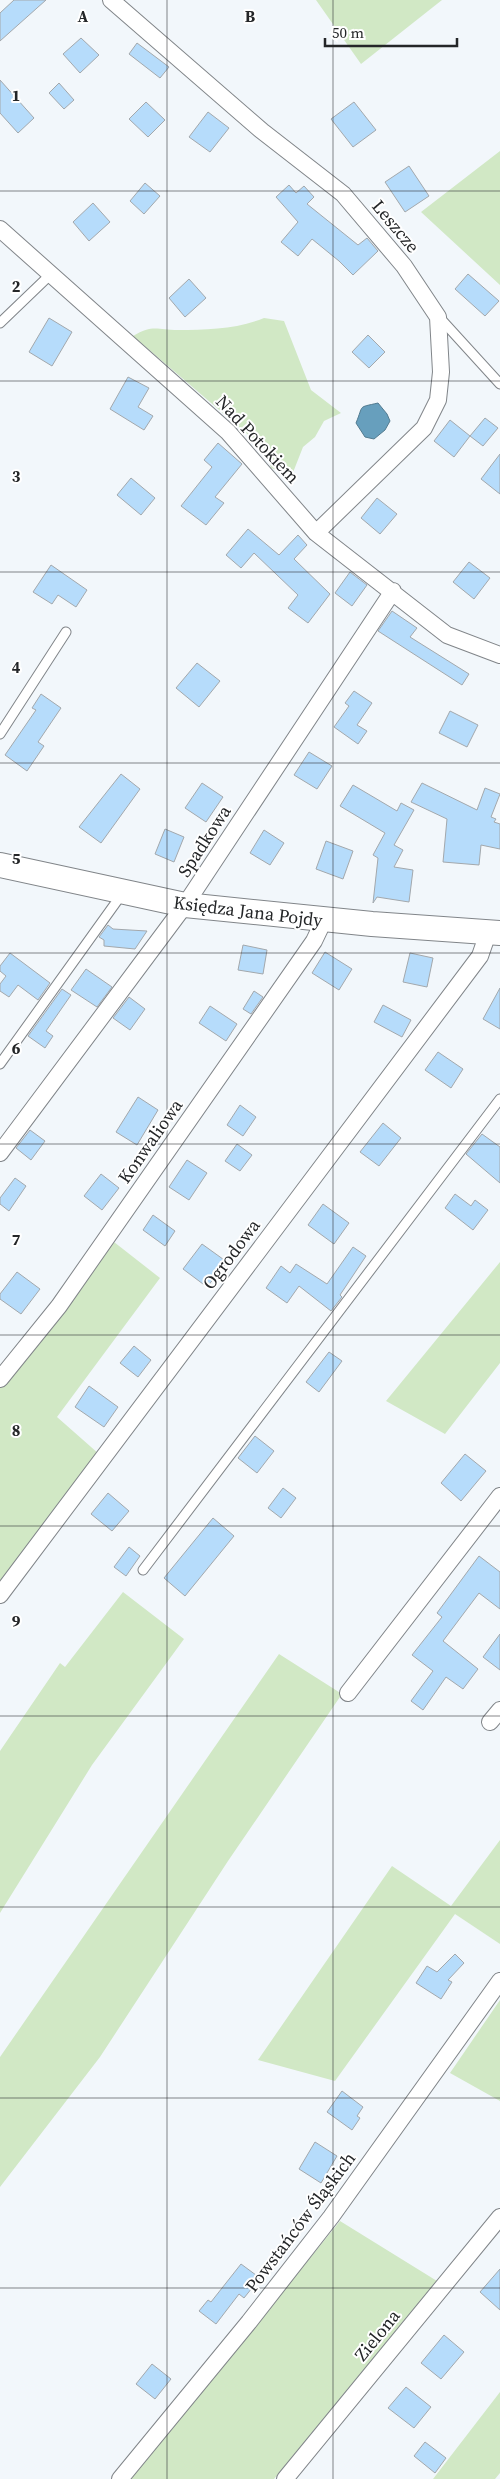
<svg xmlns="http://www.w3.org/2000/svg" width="500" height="2479" font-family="'Source Serif 4',serif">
<rect width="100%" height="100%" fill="#f2f7fb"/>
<path fill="#d1e8c5" d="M316,0H442L361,64Z
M500,151V285L421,212Z
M264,318L284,321L311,390L341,413L324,421L315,437L303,447L292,475L271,468L266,450L133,336C153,324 157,330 178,330C207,330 237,329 264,318Z
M114,1242L160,1278L57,1417L99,1454L0,1587V1387Z
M500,1262V1363L445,1434L386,1401Z
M123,1592L184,1639L92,1765L0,1913V1751L60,1663L65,1667Z
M279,1654L342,1694L228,1861L100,2057L0,2187V2057Z
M500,1840V1944L455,1914L335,2081L258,2060L392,1866L451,1906Z
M500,2000V2101L450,2073Z
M340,2221L437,2281L274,2479H131Z
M500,2392V2473L495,2479H433Z"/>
<path fill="#679fbd" stroke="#537b90" d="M378,403L387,414L390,421L385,430L374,439L365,437L356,423C364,404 357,408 378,403Z"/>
<path fill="#b6dcfb" stroke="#a3a8ac" d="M14,0H46L0,41V13Z
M81,38L99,55L80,73L63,54Z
M137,43L169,67L160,78L129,54Z
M0,80L34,118L18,133L0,113Z
M59,83L74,100L64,109L49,93Z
M146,102L165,120L148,137L129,119Z
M354,102L376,130L353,147L331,119Z
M208,112L229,128L210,152L189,137Z
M409,166L429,196L405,212L385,182Z
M145,183L160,196L144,214L130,201Z
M289,185L296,193L304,186L314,197L307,204L358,245L367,238L378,251L353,275L339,261L312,239L298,256L281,242L298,222L276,197Z
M93,203L110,222L89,241L73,222Z
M468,274L499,301L485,316L455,289Z
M189,279L206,298L185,317L169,298Z
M49,318L72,332L52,366L29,352Z
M368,335L385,352L369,368L352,352Z
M128,377L149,388L138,407L153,416L144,430L110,409Z
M485,418L498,428L483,446L470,436Z
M450,420L470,436L454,457L434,441Z
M218,443L242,464L215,497L224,503L206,525L181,506L212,467L204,460Z
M500,454V494L481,479Z
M131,478L155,498L141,515L117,495Z
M377,498L397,514L380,534L361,518Z
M248,529L279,555L298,535L307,545L294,559L330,594L308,623L288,608L298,595L254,553L241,568L226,555Z
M469,562L490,578L474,599L453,582Z
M51,565L87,590L76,607L58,595L52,604L33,592Z
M350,572L367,585L352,606L335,593Z
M392,611L417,628L410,637L469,674L462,685L378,631Z
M197,663L220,681L199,707L176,688Z
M354,691L372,703L357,725L367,731L358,744L334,727L349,706L345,703Z
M41,694L61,708L38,742L44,746L27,771L5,755L36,710L32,708Z
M450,711L478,725L467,747L439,733Z
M309,752L332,766L317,789L294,775Z
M121,774L140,789L101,843L79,827Z
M202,783L223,797L206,822L185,808Z
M422,783L477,810L485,788L500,794L491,817L496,819L494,822L500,824V849L481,845L479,865L443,862L447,819L411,802Z
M353,785L397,811L401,803L414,810L394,845L403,850L394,867L413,870L409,902L377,897L373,903L378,858L373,855L385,833L340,806Z
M165,829L184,837L174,862L155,854Z
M264,830L284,843L270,865L250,853Z
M326,841L353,851L343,879L316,869Z
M108,925L113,929L147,931L135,949L104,946V940L99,937Z
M243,945L267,950L263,974L238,970Z
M325,952L352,969L339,990L312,973Z
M10,953L50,983L38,1000L18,985L9,997L0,991V984L6,976L0,971V966Z
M410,953L433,958L427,987L403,982Z
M86,969L112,987L97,1007L71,990Z
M500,988V1029L483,1019Z
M62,989L71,995L46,1031L53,1036L45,1048L28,1036Z
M254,991L263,997L251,1014L243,1009Z
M129,997L145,1009L130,1030L113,1018Z
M383,1005L411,1020L402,1037L374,1022Z
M210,1006L237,1024L226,1041L199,1023Z
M438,1052L463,1069L451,1088L425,1070Z
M138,1097L158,1110L137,1145L116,1132Z
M240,1105L256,1117L243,1136L227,1125Z
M383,1123L401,1138L379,1166L360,1152Z
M30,1130L45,1141L31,1160L16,1148Z
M482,1134L500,1147V1183L466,1154Z
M237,1144L252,1155L240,1171L225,1161Z
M187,1160L207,1173L189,1200L169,1187Z
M101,1174L119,1188L102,1210L84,1196Z
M15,1178L26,1186L9,1211L0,1204V1198Z
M455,1194L471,1206L475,1200L488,1210L473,1230L445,1208Z
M323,1204L349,1223L334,1244L308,1225Z
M153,1215L175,1231L165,1246L143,1230Z
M202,1244L227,1262L207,1287L183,1269Z
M353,1247L366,1256L340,1295L342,1297L331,1311L299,1286L287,1303L266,1288L281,1266L290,1273L296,1264L327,1284Z
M17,1272L40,1289L21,1314L0,1299V1294Z
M134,1346L151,1360L138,1377L120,1363Z
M329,1352L342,1361L319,1392L306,1382Z
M89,1386L118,1407L104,1427L75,1407Z
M255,1436L274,1451L257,1473L238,1458Z
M465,1454L486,1471L461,1501L441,1483Z
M283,1488L296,1498L281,1518L268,1508Z
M108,1493L129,1511L112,1531L91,1514Z
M213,1518L234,1536L185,1596L164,1578Z
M129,1547L140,1556L126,1576L114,1567Z
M479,1556L500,1572V1609L479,1593L443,1641L478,1669L463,1689L446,1677L423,1710L411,1701L433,1671L412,1655L442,1617L437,1613Z
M500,1634V1670L483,1657Z
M455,1954L464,1963L448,1980L452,1982L441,1999L416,1983L427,1966L437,1972Z
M342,2091L363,2107L357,2116L360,2118L352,2130L327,2112Z
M315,2142L337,2156L321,2183L299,2169Z
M241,2264L260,2278L244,2298L239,2294L216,2324L199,2311L208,2300L211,2302Z
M500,2269V2310L480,2292Z
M444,2335L464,2352L441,2379L421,2363Z
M152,2364L171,2379L155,2399L136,2384Z
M406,2387L431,2407L414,2428L388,2408Z
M425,2442L446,2458L435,2473L414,2456Z"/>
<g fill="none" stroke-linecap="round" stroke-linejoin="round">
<g stroke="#818589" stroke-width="11">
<path id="lane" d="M439,317L500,384
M0,323L51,274
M0,734L66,632
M0,1064L122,894
M143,1570L500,1099"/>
</g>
<g stroke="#818589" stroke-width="18">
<path id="street" d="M111,0L262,131L343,194L404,266L438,317L441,372L438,400L424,428L316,533
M0,229L228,432L316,533L447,635L500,655
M0,1153L185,905L393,591
M0,1379L59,1306L314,941L324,920
M0,1595L480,956L488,933
M348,1693L500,1496
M490,1722L500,1710
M120,2479L249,2322L331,2217L500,1981
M285,2479L500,2217"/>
</g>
<g stroke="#818589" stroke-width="26">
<path id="secondary" d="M0,865L185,905L372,924L500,933"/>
</g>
<use href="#lane" stroke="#fff" stroke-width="9"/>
<use href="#street" stroke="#fff" stroke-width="16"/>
<use href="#secondary" stroke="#fff" stroke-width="24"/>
</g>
<path fill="none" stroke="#242628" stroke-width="1" stroke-opacity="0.55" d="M167,0V2479M333,0V2479M0,191H500M0,381H500M0,572H500M0,763H500M0,953H500M0,1144H500M0,1335H500M0,1526H500M0,1716H500M0,1907H500M0,2098H500M0,2288H500"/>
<g text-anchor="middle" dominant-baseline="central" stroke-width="4" stroke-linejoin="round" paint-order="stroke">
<g font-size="18" fill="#242628" stroke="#fff">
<text transform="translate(396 226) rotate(50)">Leszcze</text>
<text transform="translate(258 439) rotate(47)">Nad Potokiem</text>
<text transform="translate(204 841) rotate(-57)">Spadkowa</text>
<text transform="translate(248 911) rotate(7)">Księdza Jana Pojdy</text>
<text transform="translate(150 1141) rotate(-55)">Konwaliowa</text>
<text transform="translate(231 1254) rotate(-53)">Ogrodowa</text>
<text transform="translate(300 2222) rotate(-53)">Powstańców Śląskich</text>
<text transform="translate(377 2335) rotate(-51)">Zielona</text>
</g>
</g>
<g font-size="16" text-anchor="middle" font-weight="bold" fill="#242628" stroke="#fff" stroke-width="4" stroke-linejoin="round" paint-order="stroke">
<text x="83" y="22">A</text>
<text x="250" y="22">B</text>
<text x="16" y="101">1</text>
<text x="16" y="292">2</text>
<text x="16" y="482">3</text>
<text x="16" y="673">4</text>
<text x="16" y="864">5</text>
<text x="16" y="1054">6</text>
<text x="16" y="1245">7</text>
<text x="16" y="1436">8</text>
<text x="16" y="1627">9</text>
</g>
<path d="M325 38v8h132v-8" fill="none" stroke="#242628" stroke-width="2.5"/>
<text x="332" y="38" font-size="15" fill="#242628" stroke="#ffffff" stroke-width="4" paint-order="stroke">50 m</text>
</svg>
